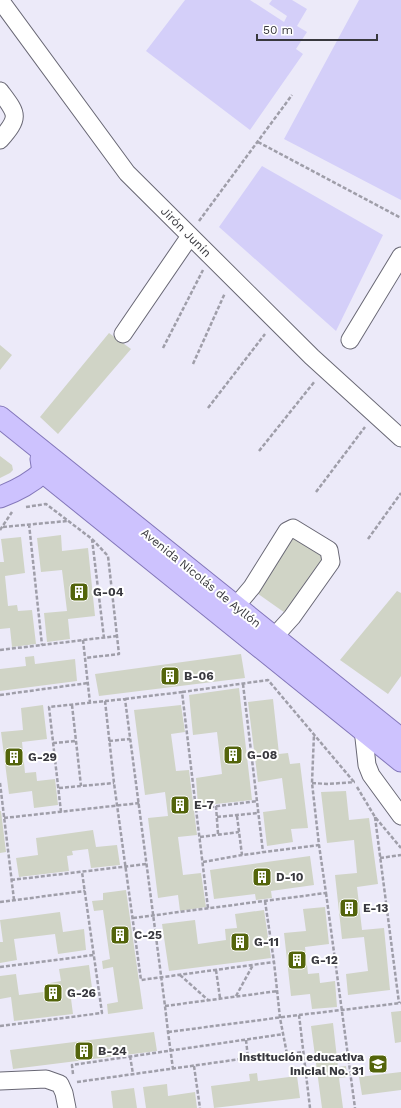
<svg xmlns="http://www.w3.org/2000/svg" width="401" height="1108" font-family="'Work Sans',sans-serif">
<rect width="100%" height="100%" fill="#eceaf9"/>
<path fill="#d4cff9" d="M185,0H250L284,22L287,16L269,4L272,0H292L307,9L297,26L307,32L296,49L303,54L250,130L146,51Z
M359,0H401V200L284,139Z
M262,166L383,235L336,331L219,227Z"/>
<path fill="#d0d4c6" d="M109,333L131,349L58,434L40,417Z
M0,345L12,355L0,370Z
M0,456L12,465L13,470L10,473L0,478Z
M291,534L325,556L288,615L254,591Z
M61,535L62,551L88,548L95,616L68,619L70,639L47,642L44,613L67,611L62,570L41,572L37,538Z
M21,537L25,573L5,576L8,606L17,605L18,611L32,610L36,644L12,647L10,628L0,629V562H4L1,539Z
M397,591L401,593V676L388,694L340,660Z
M241,654L245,678L99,696L95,674Z
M34,656L35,664L75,659L77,681L0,691V669L26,666L25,657Z
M239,688L252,800L198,806L196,778L222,774L217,732L193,735L189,695Z
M273,699L279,754L288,753L290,764L300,763L308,828L291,829L293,842L267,846L263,812L286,809L282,778L258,782L248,702Z
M43,705L47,739L22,742L25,773L36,772L37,781L55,779L58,805L34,808L32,791L9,794L1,732L23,730L21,708Z
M181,705L185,732L171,734L176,771L189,770L197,835L178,837L183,875L201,873L206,907L180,911L178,895L158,898L148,818L168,816L165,792L145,795L134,710Z
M346,791L349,820L369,818L378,884L357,887L362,930L384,928L390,990L348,995L346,974L368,971L364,937L342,939L335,875L357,873L354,840L327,843L321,792Z
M0,811H1L6,852L0,853Z
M93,830L96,847L117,845L120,865L91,868L88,849L72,851L73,855L67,856L69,871L19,877L16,858L38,855L36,838Z
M310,856L314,885L271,891L272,898L256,900L255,894L214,899L210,870Z
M126,890L143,1009L108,1014L107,1004L118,1002L113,967L103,969L102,961L110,959L103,910L94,911L92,901L103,900V893Z
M325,907L329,944L305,947L308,974L319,973L320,983L335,981L337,1007L312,1009L310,994L291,996L284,933L306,931L303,909Z
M264,910L271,958L169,971L162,924L195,920L198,944L226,940L225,929L237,928L235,914Z
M60,912L63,932L84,929L86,950L58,954L55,934L14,939L17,960L0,963V942H3L0,920Z
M89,965L92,988L70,991L73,1014L14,1021L11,997L0,999V976L16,974L19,995L51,991L50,983L61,981L59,969Z
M401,1011V1042L395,1043L391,1012Z
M333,1023L338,1067L346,1066L347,1077L339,1078L343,1108H322L311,1026Z
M154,1032L157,1051L13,1069L10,1050Z
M401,1072V1090L362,1095L359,1077Z
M257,1073L258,1081L297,1076L300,1098L214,1108L211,1086L250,1081L249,1074Z
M167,1084L168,1096L195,1092L197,1108H146L143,1087Z
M134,1088L137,1108H113L111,1091Z"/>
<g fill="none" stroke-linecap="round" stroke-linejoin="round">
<g stroke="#686774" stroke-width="19">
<path id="minor" d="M0,0L127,173L312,357L401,438
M0,91C17,114 21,116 0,140
M123,334L190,236
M350,340L401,256
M236,606L252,587L287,531L293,528L329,550L331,562L292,617L274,637
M363,729L367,765L371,775L401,816
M0,1081L46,1079L60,1084L64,1093L67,1108"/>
</g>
<g stroke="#8377ba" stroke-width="23">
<path id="major" d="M0,417L401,739
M43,472L401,761
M0,497C16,491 30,484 43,472L41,459"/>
</g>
<path stroke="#9f9ea9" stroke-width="2.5" stroke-dasharray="4 2" stroke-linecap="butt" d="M258,142L401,218
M199,221L292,95
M163,348L203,270
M193,364L225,293
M208,408L265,334
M259,451L315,381
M316,492L365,427
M26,507L46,504L92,539L108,556L119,654L85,658
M29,524L42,645
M3,527L67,521
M0,530L12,512
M92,539L104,638
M368,539L401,493
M83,640L90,703
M0,650L117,636
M243,684L263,852
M182,692L268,680L354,782
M0,695L88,683
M125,699L182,692L196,809
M105,701L114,783L141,980L274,962
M72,705L81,786
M109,741L130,739
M53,743L76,741
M0,783L14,900
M312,783L328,784L355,782
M357,787L375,817L401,848
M59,788L114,783
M216,806L218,834
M61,812L49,707L125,699L165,1006L168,1032L173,1069
M237,816L242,855
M217,817L258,813
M375,817L399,1003
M4,818L140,803
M200,837L239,832
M380,858L401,855
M203,862L242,855L319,845
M11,880L147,864
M326,893L355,1108
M265,901L274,962L280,1018L287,1054
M0,902L85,891
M208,908L196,809L257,801
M133,918L326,893L319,845L312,783L314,734
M0,967L94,955
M216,970L220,998
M180,975L208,1000
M236,996L253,965
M165,1006L278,991
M299,1015L310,1108
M0,1026L102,1013L82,872
M168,1032L299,1015L401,1003
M246,1040L248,1058
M130,1056L133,1074
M194,1066L200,1108
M73,1074L72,1065L284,1034
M77,1082L248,1058L304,1052"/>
<use href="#minor" stroke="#fff" stroke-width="17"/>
<use href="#major" stroke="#cdc2fe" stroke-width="21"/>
</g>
<defs>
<g id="building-square" transform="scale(1)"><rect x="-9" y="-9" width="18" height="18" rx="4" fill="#53640b" stroke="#fff"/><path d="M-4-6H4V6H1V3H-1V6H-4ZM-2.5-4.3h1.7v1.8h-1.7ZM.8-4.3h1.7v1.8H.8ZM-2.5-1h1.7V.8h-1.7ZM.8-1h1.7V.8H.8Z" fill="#fff"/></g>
<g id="school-square" transform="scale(1)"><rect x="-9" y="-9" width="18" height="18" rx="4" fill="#53640b" stroke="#fff"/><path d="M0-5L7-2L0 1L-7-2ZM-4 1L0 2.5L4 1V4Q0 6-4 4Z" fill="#fff"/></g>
</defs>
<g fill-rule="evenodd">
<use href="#building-square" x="79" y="592"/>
<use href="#building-square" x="170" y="676"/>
<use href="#building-square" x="233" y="755"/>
<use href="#building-square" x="14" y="757"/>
<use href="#building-square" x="180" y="805"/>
<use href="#building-square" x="262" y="877"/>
<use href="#building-square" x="349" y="908"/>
<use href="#building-square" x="120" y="935"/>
<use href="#building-square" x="240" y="942"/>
<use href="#building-square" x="297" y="960"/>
<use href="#building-square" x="53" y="993"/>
<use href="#building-square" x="84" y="1051"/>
<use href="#school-square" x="378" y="1064"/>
</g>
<g text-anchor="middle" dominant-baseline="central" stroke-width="4" stroke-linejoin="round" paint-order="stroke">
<g font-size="12" fill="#38383e" stroke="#fff">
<text transform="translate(186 232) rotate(45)">Jirón Junín</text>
<text transform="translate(201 578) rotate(39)">Avenida Nicolás de Ayllón</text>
</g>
<g font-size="12" font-weight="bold" fill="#38383e" stroke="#fff" text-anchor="start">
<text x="93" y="592">G-04</text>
<text x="184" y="676">B-06</text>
<text x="247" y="755">G-08</text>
<text x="28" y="757">G-29</text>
<text x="194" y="805">E-7</text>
<text x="276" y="877">D-10</text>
<text x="363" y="908">E-13</text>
<text x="134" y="935">C-25</text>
<text x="254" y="942">G-11</text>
<text x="311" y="960">G-12</text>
<text x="67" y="993">G-26</text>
<text x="98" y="1051">B-24</text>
<text x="364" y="1057" text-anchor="end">Institución educativa<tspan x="364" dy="14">inicial No. 31</tspan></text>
</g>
</g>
<path d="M257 34v6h120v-6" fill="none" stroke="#38383e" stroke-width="2"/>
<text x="263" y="34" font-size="12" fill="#38383e" stroke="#ffffff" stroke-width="3" paint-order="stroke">50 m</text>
</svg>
